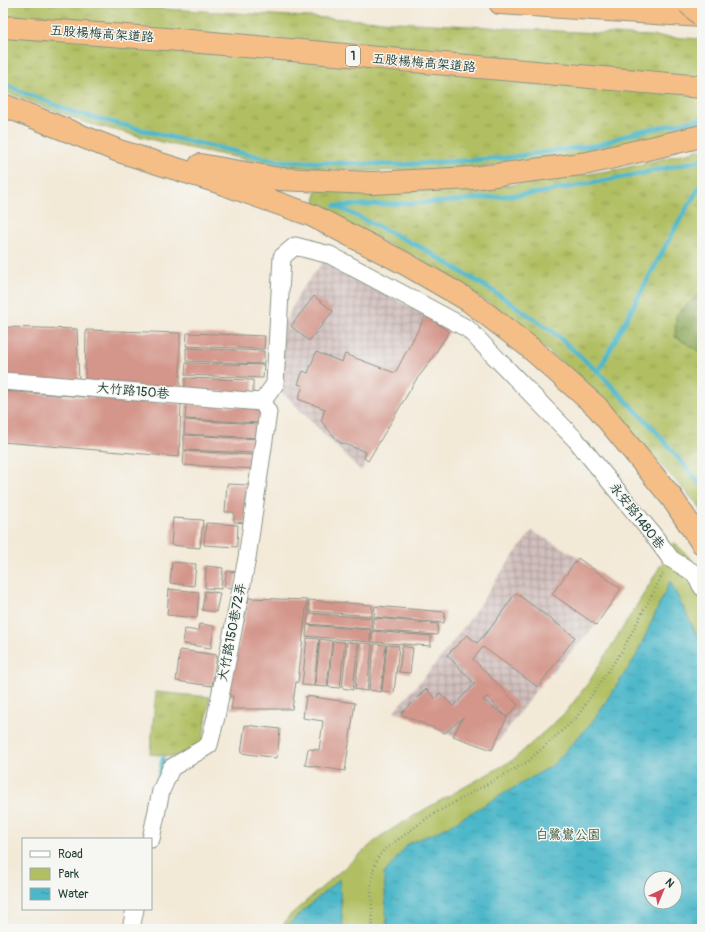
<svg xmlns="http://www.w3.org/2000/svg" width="705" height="932" font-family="Pangolin,'LXGW WenKai TC',sans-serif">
<defs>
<pattern id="industrial-grid" width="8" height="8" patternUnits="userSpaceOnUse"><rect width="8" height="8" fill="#d1bfbd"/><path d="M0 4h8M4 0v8" fill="none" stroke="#a99c9a"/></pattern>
<pattern id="grass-tufts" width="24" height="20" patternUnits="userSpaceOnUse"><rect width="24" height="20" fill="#b1bf62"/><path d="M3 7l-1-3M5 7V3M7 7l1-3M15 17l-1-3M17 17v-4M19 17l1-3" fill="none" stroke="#8f9c52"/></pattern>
<pattern id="forest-crowns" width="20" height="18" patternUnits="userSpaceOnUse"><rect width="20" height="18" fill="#8ca658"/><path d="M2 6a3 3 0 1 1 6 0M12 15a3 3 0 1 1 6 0" fill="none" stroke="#72884a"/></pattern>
<pattern id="water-ripples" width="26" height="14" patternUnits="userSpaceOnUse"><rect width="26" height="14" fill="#4cb7c9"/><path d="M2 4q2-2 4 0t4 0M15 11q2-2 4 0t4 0" fill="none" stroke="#3f96a4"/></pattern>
</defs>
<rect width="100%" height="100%" fill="#f6f6f2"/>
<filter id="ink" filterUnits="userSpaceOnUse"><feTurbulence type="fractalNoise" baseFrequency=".025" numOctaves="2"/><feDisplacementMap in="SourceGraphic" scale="8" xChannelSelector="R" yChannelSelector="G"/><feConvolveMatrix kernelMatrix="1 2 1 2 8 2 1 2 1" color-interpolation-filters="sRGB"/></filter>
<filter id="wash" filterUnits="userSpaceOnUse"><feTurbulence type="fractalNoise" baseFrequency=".012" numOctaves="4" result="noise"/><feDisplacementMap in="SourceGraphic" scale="16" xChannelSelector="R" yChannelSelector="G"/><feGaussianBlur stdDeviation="0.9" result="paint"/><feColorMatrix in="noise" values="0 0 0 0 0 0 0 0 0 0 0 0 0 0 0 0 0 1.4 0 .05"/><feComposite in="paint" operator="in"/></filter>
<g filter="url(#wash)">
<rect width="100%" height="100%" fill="#f3e9d7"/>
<path fill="url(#industrial-grid)" d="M324,261L426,315L449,332L427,366L416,380L361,471L281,391L283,325L301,290Z
M532,531L578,557L621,589L596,625L538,687L492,750L445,733L394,711L429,672L467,623L507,564Z"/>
<path fill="url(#grass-tufts)" stroke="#687e4b" d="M3,3H57L702,39V129L601,154L460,170L357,171L279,166L174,145L87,123L3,91Z
M702,149V512L698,505L587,384L497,308L421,260L315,209L316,190L409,191L511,185L621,169Z
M156,692L210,697L202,745L179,757L150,754Z"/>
<path fill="url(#forest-crowns)" stroke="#567246" d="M702,291V352H701L675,337L676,315Z"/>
<path fill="#b1bf62" stroke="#687e4b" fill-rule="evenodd" d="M674,542L702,570V929H281L288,917L381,836L427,808L513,760L566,712L589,682L645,592ZM651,878H675V902H651Z"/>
<path fill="url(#water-ripples)" stroke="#367a7e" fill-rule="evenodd" d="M670,581L702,645V929H387L384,874L408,844L443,829L553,765L592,722L635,658ZM651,878H675V902H651Z
M339,879L343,929H286L291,922Z"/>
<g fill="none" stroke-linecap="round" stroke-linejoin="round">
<path stroke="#4cb7c9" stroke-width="5" d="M3,84L75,113L174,138L278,161L399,165L504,158L598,145L636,132L702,119
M702,183L678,223L598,372L653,428L700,484L702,483
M335,206L442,202L538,193L634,175L702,160
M336,206L424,249L496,293L552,331L598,372
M159,778L163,759"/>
</g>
<g id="blocks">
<path fill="#d4958a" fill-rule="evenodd" d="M314,296L333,311L309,341L291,326Z
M426,315L449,332L427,366L416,380L368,461L364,458L366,452L339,442L321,421L325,409L298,399L303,386L298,384L303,371L308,373L316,352L342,362L345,354L395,373Z
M3,327L77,329L79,383L3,377Z
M86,330L180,333V390L85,384Z
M187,333L265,336L264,349L186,346Z
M186,348L264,351V364L186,361Z
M186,363L264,365L263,378L185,375Z
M185,378L253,380V393L185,390Z
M3,391L181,404L179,457L3,442Z
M186,404L261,408L260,423L185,419Z
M185,420L260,424L259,438L184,434Z
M184,435L259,439L258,453L184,450Z
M184,451L258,455V469L183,465Z
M227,484L249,485L246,523L234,522V512H225Z
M173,518L203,520L200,548L171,545Z
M206,523L238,525L237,547L204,545Z
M578,558L621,589L596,625L552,594Z
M172,562L196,564L194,586L170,583Z
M206,566L223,568L221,589L205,588Z
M227,571L237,572L234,588L224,587Z
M169,589L199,592L197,618L167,615Z
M205,591L220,593L216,612L202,610Z
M516,593L575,637L538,687L483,647L473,659L518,705L507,717L492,750L453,736L463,717L445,733L401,714L426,689L435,698L440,693L453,706L475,684L447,655L467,635L477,643L489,630ZM487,697L507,717L483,700Z
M249,598L307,600L298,682H296L292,709H231L233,696H227L246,612Z
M309,600L372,605V616L308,611Z
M375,606L445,612L444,623L374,617Z
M308,613L372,618L371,629L307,624Z
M374,618L438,624L437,635L373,630Z
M199,624L214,626L211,648L183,644L185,629L198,631Z
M307,625L371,630L370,642L306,636Z
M372,631L431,636V646L371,642Z
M307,638L319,639L314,686L302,685Z
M320,639L332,641L327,687L315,686Z
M333,641L345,642L340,688L328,687Z
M347,642L358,643L353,690L342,688Z
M360,643L372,644L367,691L355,689Z
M374,644L386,645L381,692L369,690Z
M387,645L399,646L394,693L382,691Z
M402,646L413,648L410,673L399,672Z
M180,650L217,655L212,686L176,681Z
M306,696L355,703L345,771L305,765L308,749L319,750L323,721L303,718Z
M245,725L280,729L277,758L241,753Z"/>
</g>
</g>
<g filter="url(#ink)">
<use href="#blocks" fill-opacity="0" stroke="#899386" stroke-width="1"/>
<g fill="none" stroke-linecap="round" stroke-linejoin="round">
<g stroke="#899386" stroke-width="19">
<path id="minor" d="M3,381L262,402
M262,402L275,384L282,257L295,246L330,255L468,329L576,440L654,536L671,559L694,573L702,587
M151,839L161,791L171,768L209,745L216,717L247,558L268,412L262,402
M131,929L135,909"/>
</g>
<g stroke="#899386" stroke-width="24">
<path id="highway" d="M500,3L702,16
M3,27L179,40L702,87
M3,105L119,151L215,181L311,215L404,263L468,300L528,346L597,407L672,498L702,543
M200,165L279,179L372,183L473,178L588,163L702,136"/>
</g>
<path stroke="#899386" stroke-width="2.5" stroke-dasharray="1 3" stroke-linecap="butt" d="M373,929L371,888L373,871L378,857L384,850L430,816L527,762L576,718L622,651L664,572"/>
<use href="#minor" stroke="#fff" stroke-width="17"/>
<use href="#highway" stroke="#f6be87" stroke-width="22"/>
<g stroke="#899386" stroke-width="24" stroke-linecap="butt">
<path id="highway-bridge" d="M688,3L702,16"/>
</g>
<use href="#highway-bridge" stroke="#f6be87" stroke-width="22"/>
</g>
</g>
<g text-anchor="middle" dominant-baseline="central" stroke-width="3" stroke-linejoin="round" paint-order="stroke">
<rect fill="#f6f6f2" stroke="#60746d" stroke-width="1" x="346" y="46" width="14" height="20" rx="3"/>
<g font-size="12" font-weight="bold" fill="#1f3d34">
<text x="353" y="56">1</text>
</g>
<g font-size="13" fill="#1f3d34" stroke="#f6f6f2">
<text transform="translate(102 34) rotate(4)">五股楊梅高架道路</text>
<text transform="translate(424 63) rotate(5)">五股楊梅高架道路</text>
<text transform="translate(133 391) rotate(5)">大竹路150巷</text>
<text transform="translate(637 516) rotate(52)">永安路1480巷</text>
<text transform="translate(232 632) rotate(-79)">大竹路150巷72弄</text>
</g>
<g font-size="13" fill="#445e40" stroke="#f6f6f2">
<text x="568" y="835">白鷺鸞公園</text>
</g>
</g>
<rect width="705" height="932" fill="none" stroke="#f6f6f2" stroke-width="16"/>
<rect x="22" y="838" width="130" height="72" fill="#f6f6f2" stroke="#a0aca6"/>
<rect x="30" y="851" width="20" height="6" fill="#ffffff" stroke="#a0aca6"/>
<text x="58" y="858" font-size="12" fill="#1f3d34">Road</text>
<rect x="30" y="868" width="20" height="12" fill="#b1bf62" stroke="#a0aca6"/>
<text x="58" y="878" font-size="12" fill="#1f3d34">Park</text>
<rect x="30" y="888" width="20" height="12" fill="url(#water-ripples)" stroke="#a0aca6"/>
<text x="58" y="898" font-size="12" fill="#1f3d34">Water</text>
<g transform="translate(663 890) rotate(44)"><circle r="19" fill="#f6f6f2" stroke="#a0aca6"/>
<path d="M0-3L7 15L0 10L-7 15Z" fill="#d1495b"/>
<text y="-6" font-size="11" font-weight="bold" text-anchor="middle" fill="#1f3d34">N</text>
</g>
</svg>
